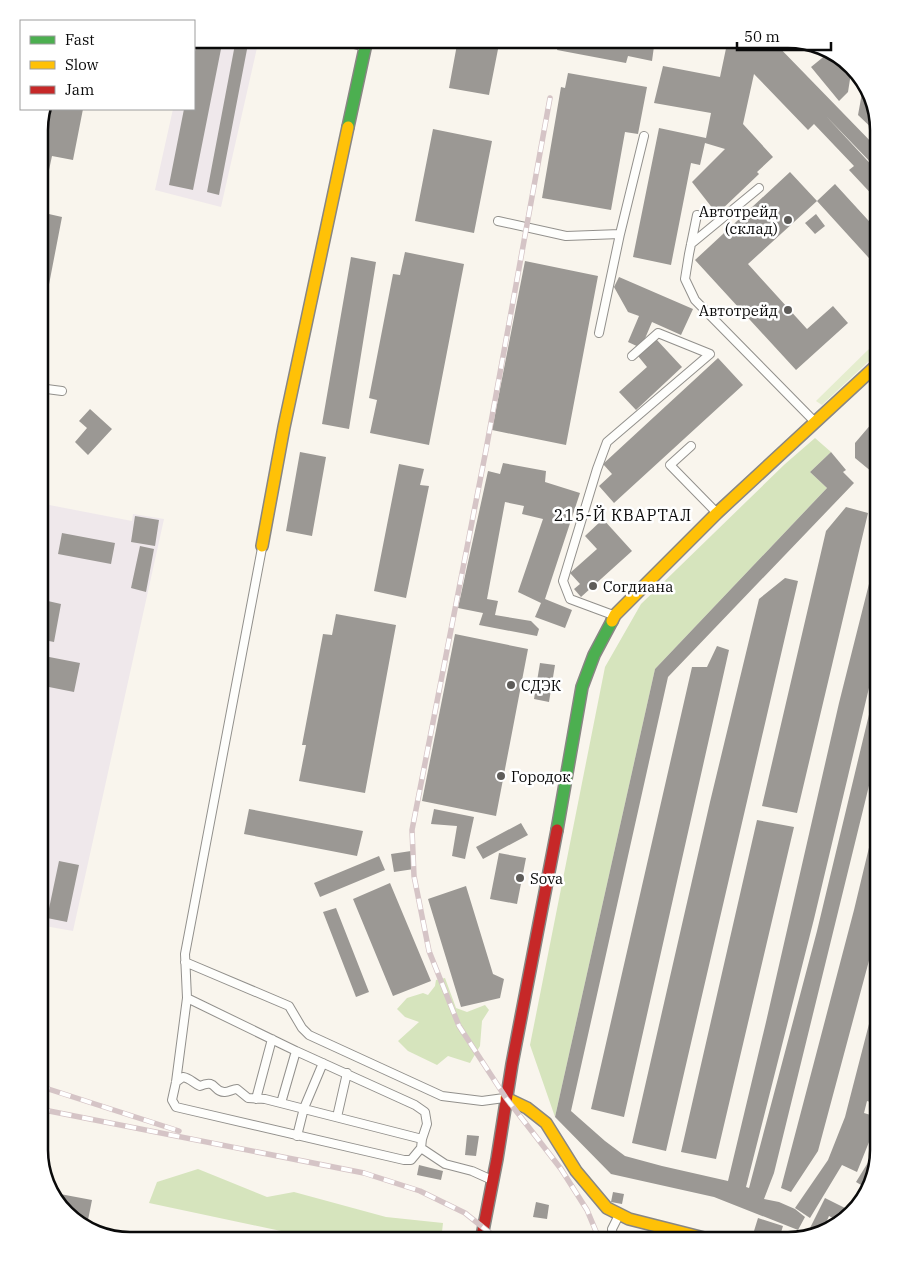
<svg xmlns="http://www.w3.org/2000/svg" width="917" height="1280" font-family="'IBM Plex Serif',serif">
<rect width="100%" height="100%" fill="#f9f5ed"/>
<path fill="#efe8eb" d="M194,39H259L221,207L155,190L173,109H194Z
M39,503L132,521L133,514L164,519L73,931L39,925Z"/>
<path fill="#e5edce" d="M873,345L876,348L870,360L822,405L816,401Z"/>
<path fill="#d6e4bd" d="M815,438L831,452L810,472L827,488L655,669L555,1117L530,1045L605,667L641,604L785,464Z
M445,978L456,1008L467,1012L485,1005L489,1010L482,1021L480,1046L470,1063L448,1056L437,1065L408,1051L398,1041L419,1022L405,1017L397,1009L407,998L423,993L428,995L435,986L436,980Z
M198,1169L267,1197L294,1192L386,1217L443,1223L441,1241H328L149,1203L157,1182Z"/>
<path fill="#9b9894" d="M197,39H223L193,190L169,185L184,109H194V58Z
M236,39H249L219,195L207,192Z
M393,39H406L404,48L392,46Z
M458,39H500L489,95L449,88Z
M560,39H655L652,61L628,56L626,63L557,50Z
M728,39H771L878,149V170L826,116L878,172V201L849,170L854,166L814,124L808,130L754,74L743,124L773,157L757,172L759,174L717,214L692,182L725,149L705,143L700,165L691,163L671,265L633,257L659,128L706,138L711,113L654,103L663,66L720,77Z
M783,39H793L808,43L807,45Z
M827,54L841,62L851,73L848,92L839,101L811,67Z
M568,73L647,87L638,134L625,132L611,210L542,198L561,87L565,88Z
M864,82L866,84L878,134L858,115Z
M43,109H83L73,160L52,156L40,212L62,217L40,331L39,123Z
M433,129L492,141L474,233L415,221Z
M790,172L817,201L748,264L807,329L833,306L848,323L796,370L695,260Z
M835,184L878,231V268L817,201Z
M816,214L825,226L815,234L805,223Z
M405,252L464,264L429,445L370,433L377,400L369,398L393,274L400,275Z
M351,257L376,262L349,429L322,424Z
M525,261L598,276L566,445L492,430Z
M619,277L693,309L681,335L652,322L641,348L628,342L639,316L628,312L614,287Z
M656,339L682,367L636,410L619,392L647,367L638,356Z
M718,358L743,385L614,503L599,486L612,474L603,464Z
M90,409L112,429L88,455L75,442L87,428L79,421Z
M878,416V448L870,446L874,458L878,462V477L855,458V443Z
M300,452L326,457L312,536L286,531Z
M831,452L846,470L843,472L854,483L668,677L571,1111L605,1141L625,1156L662,1166L728,1181L766,1022L839,703L878,548V650L814,919L746,1187L749,1188L817,931L878,677V749L774,1173L764,1199L779,1202L795,1209L805,1217L798,1230L714,1197L611,1174L555,1117L655,669L827,488L810,472Z
M503,463L546,471L545,482L580,493L545,599L572,610L565,628L535,617L541,603L518,592L543,519L522,514L524,506L505,502L487,599L498,601L495,615L531,621L539,629L537,636L479,625L483,613L458,608L488,471L500,474Z
M399,464L424,469L420,485L429,486L406,598L374,591Z
M846,507L868,513L797,813L762,806L826,531Z
M135,516L159,520L155,546L131,542Z
M603,519L632,551L581,597L574,589L580,584L570,573L597,549L585,536Z
M62,533L115,543L111,564L58,554Z
M140,546L154,549L146,592L131,588Z
M785,578L798,581L666,1151L632,1143L710,802L759,599Z
M39,599L61,604L54,642L39,639Z
M336,614L396,625L365,793L299,781L306,745H302L323,634L332,635Z
M455,634L528,649L496,816L422,801Z
M717,646L729,650L624,1117L591,1109L692,667H707Z
M39,655L80,663L74,692L49,687L40,733Z
M540,663L555,665L549,702L534,699Z
M249,809L363,831L357,856L244,834Z
M434,809L474,817L465,859L452,856L457,826L431,824Z
M878,810V927L818,1151L791,1192L781,1188L854,910Z
M757,820L794,827L716,1159L681,1152Z
M521,823L528,835L483,859L476,847Z
M411,851L414,869L394,872L391,854Z
M499,853L526,858L517,904L490,899Z
M379,856L385,870L320,897L314,883Z
M59,861L79,865L67,922L47,918Z
M390,883L431,981L393,996L353,899Z
M466,886L493,974L504,979L500,998L461,1007L428,899Z
M336,908L369,992L356,997L323,912Z
M878,989V1081L873,1103L867,1101L864,1113L874,1116L878,1113V1137L873,1132L857,1172L842,1165L810,1218L795,1208L828,1160L845,1117Z
M467,1135L479,1136L476,1156L465,1155Z
M875,1151L878,1153L868,1189L856,1182Z
M419,1165L443,1171L441,1180L417,1175Z
M613,1192L624,1194L622,1204L611,1202Z
M60,1194L92,1200L86,1230L58,1203Z
M825,1198L851,1211L840,1222L829,1216L822,1232L814,1234L808,1232Z
M536,1202L549,1205L547,1219L533,1217Z
M758,1218L783,1226L779,1239L754,1231Z"/>
<g fill="none" stroke-linecap="round" stroke-linejoin="round">
<g stroke="#92908c" stroke-width="10">
<path id="lane" d="M335,39L365,47
M697,215L689,254L685,279L695,300L814,421
M498,221L566,236L620,234L644,136
M691,244L759,188
M599,333L620,234
M39,388L62,391
M691,446L670,465L715,511
M613,615L570,599L563,581L597,469L607,442L710,354L658,333L632,356
M185,962L289,1006L302,1028L309,1035L442,1096L482,1101L504,1098
M187,998L296,1051L415,1105L425,1112L427,1124L422,1139L421,1148L411,1160H404L176,1107L172,1100L176,1082Z
M187,998L185,954L262,548
M176,1082L183,1077C190,1078 193,1083 200,1086C217,1078 213,1093 225,1092C229,1092 233,1089 237,1089L248,1098L265,1099L422,1139
M256,1099L272,1039
M281,1103L296,1051
M337,1117L347,1073
M297,1136L304,1108L323,1063
M421,1148L445,1164L472,1171L492,1180
M613,1241L612,1229L619,1215"/>
</g>
<g stroke="#888683" stroke-width="14">
<path id="fast" d="M348,127L367,39
M557,830L582,687L594,655L612,621"/>
</g>
<g stroke="#888683" stroke-width="14">
<path id="slow" d="M262,546L284,427L348,127
M612,621L615,615L717,513L878,364
M506,1098L527,1108L546,1123L576,1171L607,1208L629,1219L716,1241"/>
</g>
<g stroke="#888683" stroke-width="14">
<path id="jam" d="M481,1241L497,1159L512,1064L557,830"/>
</g>
<use href="#lane" stroke="#fefefc" stroke-width="8"/>
<use href="#fast" stroke="#4caf50" stroke-width="11"/>
<use href="#slow" stroke="#ffc107" stroke-width="11"/>
<use href="#jam" stroke="#c62828" stroke-width="11"/>
<g stroke="#d5c4c6" stroke-width="5.5">
<path id="rail" d="M550,98L486,450L412,830L414,876L429,951L459,1026L506,1098L561,1169L587,1210L600,1241
M39,1086L179,1131
M39,1109L364,1173L420,1191L465,1213L500,1241"/>
</g>
<use href="#rail" stroke="#fff" stroke-width="4" stroke-dasharray="11" stroke-linecap="butt"/>
</g>
<g fill="#5e5c59" stroke="#fff" stroke-width="2">
<circle cx="788" cy="220" r="5"/>
<circle cx="788" cy="310" r="5"/>
<circle cx="593" cy="586" r="5"/>
<circle cx="511" cy="685" r="5"/>
<circle cx="501" cy="776" r="5"/>
<circle cx="520" cy="878" r="5"/>
</g>
<g text-anchor="middle" dominant-baseline="central" stroke-width="5" stroke-linejoin="round" paint-order="stroke">
<g font-size="15" fill="#0a0a0a" stroke="#fff" text-anchor="start">
<text x="778" y="211" text-anchor="end">Автотрейд<tspan x="778" dy="17">(склад)</tspan></text>
<text x="778" y="310" text-anchor="end">Автотрейд</text>
<text x="603" y="586">Согдиана</text>
<text x="521" y="685">СДЭК</text>
<text x="511" y="776">Городок</text>
<text x="530" y="878">Sova</text>
</g>
<g font-size="16" letter-spacing="1" fill="#0a0a0a" stroke="#fff">
<text x="623" y="515">215-Й КВАРТАЛ</text>
</g>
</g>
<path d="M0 0H917V1280H0ZM130 48H788A82 82 0 0 1 870 130V1150A82 82 0 0 1 788 1232H130A82 82 0 0 1 48 1150V130A82 82 0 0 1 130 48Z" fill="#fff" fill-rule="evenodd"/>
<path fill="none" stroke="#0a0a0a" stroke-width="2.5" d="M130 48H788A82 82 0 0 1 870 130V1150A82 82 0 0 1 788 1232H130A82 82 0 0 1 48 1150V130A82 82 0 0 1 130 48Z"/>
<rect x="20" y="20" width="175" height="90" fill="#ffffff" stroke="#9d9d9d"/>
<rect x="30" y="36" width="25" height="8" fill="#4caf50" stroke="#9d9d9d"/>
<text x="65" y="45" font-size="15" fill="#0a0a0a">Fast</text>
<rect x="30" y="61" width="25" height="8" fill="#ffc107" stroke="#9d9d9d"/>
<text x="65" y="70" font-size="15" fill="#0a0a0a">Slow</text>
<rect x="30" y="86" width="25" height="8" fill="#c62828" stroke="#9d9d9d"/>
<text x="65" y="95" font-size="15" fill="#0a0a0a">Jam</text>
<path d="M737 42v8h94v-8" fill="none" stroke="#0a0a0a" stroke-width="2.5"/>
<text x="744" y="42" font-size="15" fill="#0a0a0a" stroke="#ffffff" stroke-width="4" paint-order="stroke">50 m</text>
</svg>
